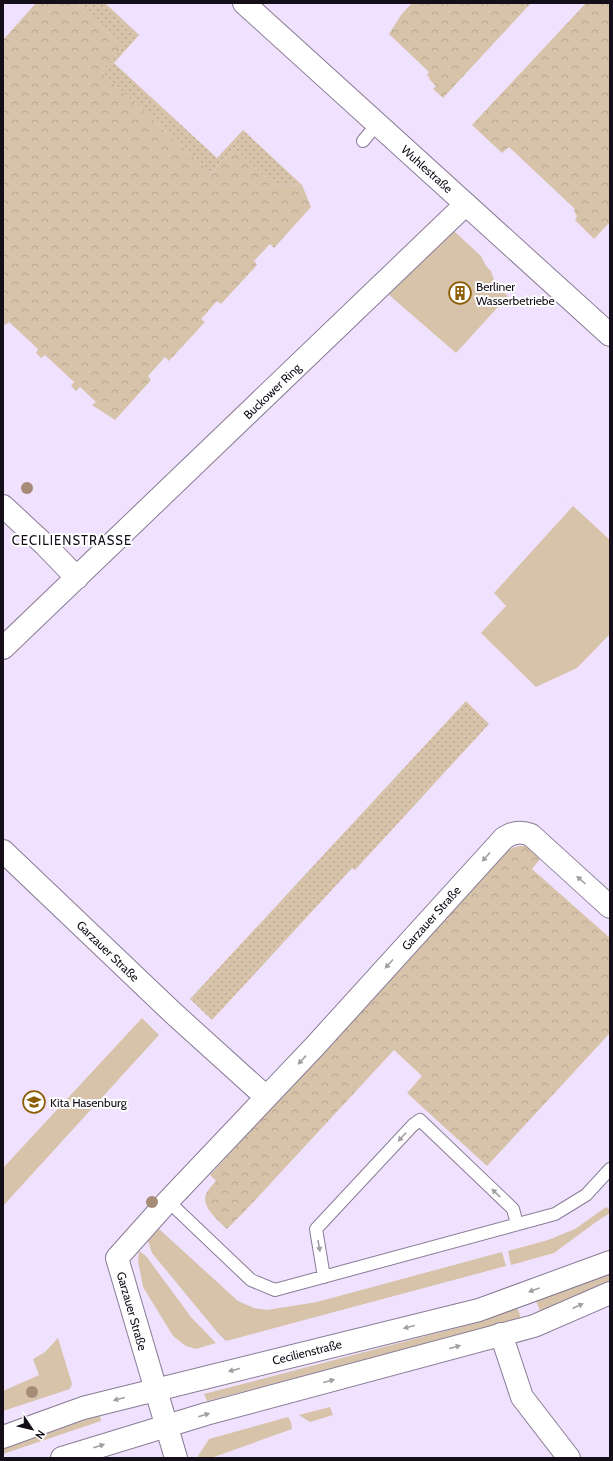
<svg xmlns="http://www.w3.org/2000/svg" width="613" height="1461" font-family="Cabin,sans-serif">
<defs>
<pattern id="park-crowns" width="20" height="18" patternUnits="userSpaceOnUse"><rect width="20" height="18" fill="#d7c3aa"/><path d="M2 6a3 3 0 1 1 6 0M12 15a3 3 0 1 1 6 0" fill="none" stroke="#b8a692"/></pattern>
<pattern id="garden-dots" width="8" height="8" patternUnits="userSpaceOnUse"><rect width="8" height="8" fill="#d7c3aa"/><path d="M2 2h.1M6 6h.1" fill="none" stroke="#b8a692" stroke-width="1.8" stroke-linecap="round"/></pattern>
</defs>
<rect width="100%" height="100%" fill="#f0e1fe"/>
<path fill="#d7c3aa" d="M454,231L481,256L486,266L491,271L496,286L508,296L456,353L388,294Z
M546,481L610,540V634L577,668L536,687L481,633L506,606L494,593L573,506Z
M142,1018L159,1035L3,1206V1168Z
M606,1207L609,1209L610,1213L596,1222L554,1253L511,1265L508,1251L548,1240L575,1229Z
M159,1229L238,1301L254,1308L267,1310L317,1302L502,1252L506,1266L226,1341L217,1332L152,1253L148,1241Z
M139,1251L146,1256L191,1317L216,1343L196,1349L186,1346L173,1336L143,1287L138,1261Z
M610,1273V1282L541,1313L535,1299Z
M517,1306L521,1319L207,1401L204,1394L460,1327Z
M58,1338L72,1384L70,1389L3,1411V1391L39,1375L33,1359L45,1352Z
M330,1407L333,1415L310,1422L299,1415Z
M100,1415L101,1421L3,1454V1447Z
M288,1417L291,1422L292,1429L211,1458H199L198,1456L209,1439Z"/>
<path fill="url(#park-crowns)" d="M36,3H80L79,7L123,47L101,72L211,173L234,148L275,186L302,185L311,207L274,248L270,244L254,261L257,265L221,304L217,301L201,319L205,322L169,361L165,357L148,376L151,380L115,420L92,405L96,402L80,387L76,391L71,386L74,382L45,355L41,358L36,353L38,349L9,322L5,325L3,323V40Z
M412,3H531L443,98L433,89L436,86L430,80L429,77L427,75L429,72L389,34L401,15Z
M586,3H610V222L594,239L575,220L577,216L574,211L575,209L509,147L502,153L472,125Z
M520,846H530L544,854L532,869L610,938V1033L487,1166L407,1093L422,1076L394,1050L243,1213L227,1229C219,1221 201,1207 206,1194C208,1190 212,1185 216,1181L210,1175L505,853L512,848Z"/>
<path fill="url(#garden-dots)" d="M80,3H105L139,35L114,63L217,158L243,130L302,185L275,186L234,148L211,173L101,72L123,47L79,7Z
M466,701L489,724L355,870L352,868L212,1020L190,999Z"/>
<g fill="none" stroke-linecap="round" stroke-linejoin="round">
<g stroke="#897c96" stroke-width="14">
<path id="lane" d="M363,141L377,124
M168,1201L251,1280L275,1290L555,1214L586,1195L610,1169
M324,1277L316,1229L413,1125L420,1120L513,1209L517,1224"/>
</g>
<g stroke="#897c96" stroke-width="24">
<path id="street" d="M244,3L610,335
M3,506L45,545L77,578
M3,648L466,204
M3,851L172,1012L266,1097
M501,1334L522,1397L569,1458
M176,1458L117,1258L168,1201L315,1046L504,838C513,832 521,831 531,835L610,907"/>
</g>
<g stroke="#897c96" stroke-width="24">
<path id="secondary" d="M3,1437L83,1408L107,1402L479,1310L610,1262
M62,1458L206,1414L534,1326L610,1293"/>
</g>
<use href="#lane" stroke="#fff" stroke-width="12"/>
<use href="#street" stroke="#fff" stroke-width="22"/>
<use href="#secondary" stroke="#fff" stroke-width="22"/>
</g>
<g fill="#a68b76">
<circle cx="27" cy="488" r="6"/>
<circle cx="152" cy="1202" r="6"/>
<circle cx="32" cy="1392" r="6"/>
</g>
<defs><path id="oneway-solid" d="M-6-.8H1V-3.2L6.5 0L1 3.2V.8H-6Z"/></defs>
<g fill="#a19fa3">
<use href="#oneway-solid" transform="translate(486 857) rotate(132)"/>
<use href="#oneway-solid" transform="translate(581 880) rotate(-138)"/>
<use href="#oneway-solid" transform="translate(389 964) rotate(132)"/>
<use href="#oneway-solid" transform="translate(302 1060) rotate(133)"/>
<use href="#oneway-solid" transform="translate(402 1137) rotate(133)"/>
<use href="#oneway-solid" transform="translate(496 1193) rotate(-136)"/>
<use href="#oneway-solid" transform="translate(319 1246) rotate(80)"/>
<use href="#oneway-solid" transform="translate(534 1290) rotate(160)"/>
<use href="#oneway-solid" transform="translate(578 1306) rotate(-24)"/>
<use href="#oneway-solid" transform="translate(409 1327) rotate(166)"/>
<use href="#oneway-solid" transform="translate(455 1347) rotate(-15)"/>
<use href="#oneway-solid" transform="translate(234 1370) rotate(166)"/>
<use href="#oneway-solid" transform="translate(329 1381) rotate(-15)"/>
<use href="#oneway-solid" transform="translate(119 1399) rotate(166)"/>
<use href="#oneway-solid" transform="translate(204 1415) rotate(-16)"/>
<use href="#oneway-solid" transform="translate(99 1446) rotate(-17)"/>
</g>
<defs>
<g id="building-ring" transform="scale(1.15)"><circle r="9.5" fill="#fff" stroke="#8d5d06" stroke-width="1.5"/><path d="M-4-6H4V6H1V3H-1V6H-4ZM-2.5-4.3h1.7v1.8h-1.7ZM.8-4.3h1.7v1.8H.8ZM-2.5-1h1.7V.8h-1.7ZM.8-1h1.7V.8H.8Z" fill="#8d5d06"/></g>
<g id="school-ring" transform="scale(1.15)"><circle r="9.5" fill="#fff" stroke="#8d5d06" stroke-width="1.5"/><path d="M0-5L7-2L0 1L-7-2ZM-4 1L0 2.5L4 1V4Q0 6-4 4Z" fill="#8d5d06"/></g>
</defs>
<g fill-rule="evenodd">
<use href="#building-ring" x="460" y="293"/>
<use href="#school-ring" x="34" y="1102"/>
</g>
<g text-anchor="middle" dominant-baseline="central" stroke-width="4" stroke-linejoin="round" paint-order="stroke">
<g font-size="12" fill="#130e18" stroke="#fff">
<text transform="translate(427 169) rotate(42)">Wuhlestraße</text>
<text transform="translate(272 391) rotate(-44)">Buckower Ring</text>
<text transform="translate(431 918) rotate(-48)">Garzauer Straße</text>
<text transform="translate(108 951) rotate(44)">Garzauer Straße</text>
<text transform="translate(132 1311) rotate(74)">Garzauer Straße</text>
<text transform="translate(307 1352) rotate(-14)">Cecilienstraße</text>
</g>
<g font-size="12" fill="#130e18" stroke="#fff" text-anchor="start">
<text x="476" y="286">Berliner<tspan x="476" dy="14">Wasserbetriebe</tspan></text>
<text x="50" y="1102">Kita Hasenburg</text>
</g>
<g font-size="13" letter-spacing="1" fill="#130e18" stroke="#fff">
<text x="72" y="540">CECILIENSTRASSE</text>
</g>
</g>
<rect width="613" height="1461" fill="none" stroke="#130e18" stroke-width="8"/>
<g transform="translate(32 1429) rotate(125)" stroke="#ffffff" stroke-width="3" paint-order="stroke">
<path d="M0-3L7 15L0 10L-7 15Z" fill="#130e18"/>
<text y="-6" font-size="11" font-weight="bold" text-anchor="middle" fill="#130e18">N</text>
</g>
</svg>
